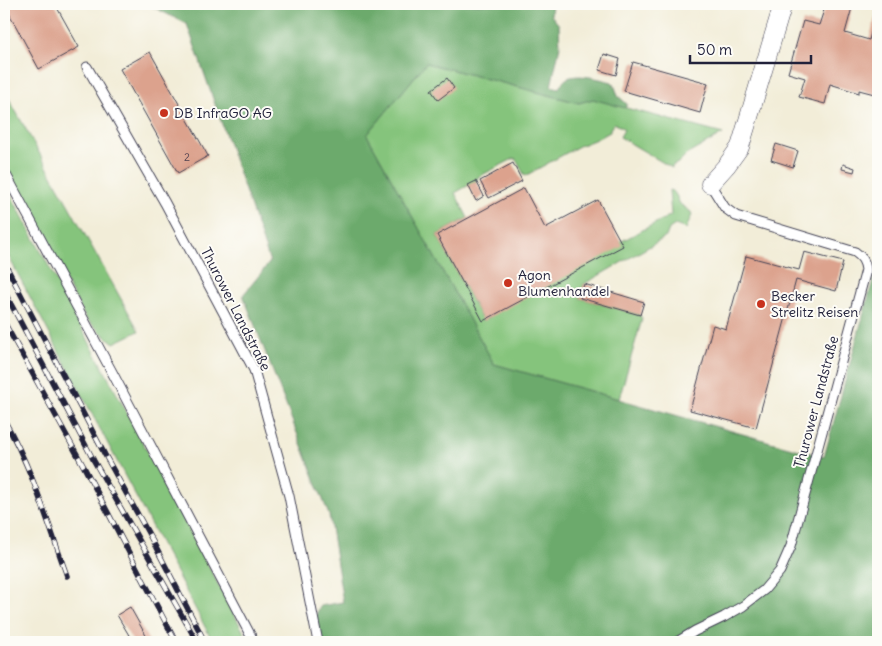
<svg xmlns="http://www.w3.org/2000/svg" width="882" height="646" font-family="Delius,sans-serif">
<rect width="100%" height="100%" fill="#fdfcf7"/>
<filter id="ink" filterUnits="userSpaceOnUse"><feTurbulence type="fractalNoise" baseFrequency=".02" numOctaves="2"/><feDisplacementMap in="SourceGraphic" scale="10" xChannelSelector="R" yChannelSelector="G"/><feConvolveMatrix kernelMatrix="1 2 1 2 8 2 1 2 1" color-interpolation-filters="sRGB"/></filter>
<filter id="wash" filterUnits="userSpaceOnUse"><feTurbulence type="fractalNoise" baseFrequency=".0096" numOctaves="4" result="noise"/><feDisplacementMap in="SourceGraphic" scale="20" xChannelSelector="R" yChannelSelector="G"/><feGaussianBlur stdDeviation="1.12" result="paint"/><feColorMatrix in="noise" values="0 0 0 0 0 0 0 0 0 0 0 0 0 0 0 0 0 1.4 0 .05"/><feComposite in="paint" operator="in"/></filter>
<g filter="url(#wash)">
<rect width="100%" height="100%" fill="#f2edd8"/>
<path fill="#85c47c" stroke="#54735c" d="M426,63L579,103L593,99L723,134L686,155L678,163L672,166V168L620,137L624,129L614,123L610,129V132L594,140L579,146L525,176L515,158L478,177L476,181L455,193L468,218L437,235L483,321L620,242L671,215L669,190L673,191L676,195L680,204L691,212L692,215L686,229L675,225L669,229L666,237L584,284L580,298L640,315L642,319L619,399L494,364L367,135Z
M4,90L139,331L114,343L105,336L86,319L4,166Z
M4,182L249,642H213L4,248Z"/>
<path fill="#6caa6c" stroke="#476654" d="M147,4H552L551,15L559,25L560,46L551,86L559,88C562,83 565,78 571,77C582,74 600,79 612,82L614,84L618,96L627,104L625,108L593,99L579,103L426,63L367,135L494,364L824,457L878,262V642H321L316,615L320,606L343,602L329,515L243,295L270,262L187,24Z"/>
<g id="blocks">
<path fill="#dca28d" d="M4,4H55L79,47L39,69Z
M826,4H853L845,33L869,40L878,8V95L859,90V93L830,84L825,104L799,97L805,78L788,73L803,21L819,25Z
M150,52L208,156L178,173L120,69Z
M604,54L620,59L616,75L599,70Z
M633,62L708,83L700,113L624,91Z
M447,78L454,88L438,100L431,90Z
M776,144L798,151L793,167L771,160Z
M513,163L522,181L489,198L480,181Z
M843,164L855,168L854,172L842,169Z
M476,181L484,196L476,201L468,185Z
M524,188L545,228L598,200L623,246L483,321L437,235Z
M804,252L843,262L836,291L796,280L756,428L690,410L713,325L726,329L746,256L799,270Z
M584,284L644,302L640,315L580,298Z
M130,607L149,641L147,642H133L117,615Z"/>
</g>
</g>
<g filter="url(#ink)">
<use href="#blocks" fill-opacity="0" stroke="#414053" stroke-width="1"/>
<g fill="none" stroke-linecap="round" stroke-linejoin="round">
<g stroke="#414053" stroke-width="11">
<path id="service" d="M87,67L165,203L254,370L289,496L318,642
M4,171L112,372L254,642
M677,642L695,631L724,617L743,606L764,590L780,571L791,546L866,270C865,261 862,257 855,252L736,216L725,208L710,184"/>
</g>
<g stroke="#414053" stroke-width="19">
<path id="minor" d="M710,184L727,165L740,147L783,4"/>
</g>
<use href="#service" stroke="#fff" stroke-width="9"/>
<use href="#minor" stroke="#fff" stroke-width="18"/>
<g stroke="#22223b" stroke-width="5.5">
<path id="rail" d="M4,262L105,455L152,540L205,642
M4,291L94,461L196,640
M4,322L84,467L176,642
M4,420C32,468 48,523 67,576"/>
</g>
<use href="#rail" stroke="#fdfcf7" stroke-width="4" stroke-dasharray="11" stroke-linecap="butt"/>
</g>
</g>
<g fill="#c8321e" stroke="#fdfcf7" stroke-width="2">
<circle cx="164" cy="113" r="5"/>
<circle cx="508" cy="283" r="5"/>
<circle cx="761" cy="304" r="5"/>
</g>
<g text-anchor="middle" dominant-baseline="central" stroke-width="4" stroke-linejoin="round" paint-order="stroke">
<g font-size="11" fill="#504250">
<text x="187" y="157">2</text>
</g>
<g font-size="14" fill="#22223b" stroke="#fdfcf7" text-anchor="start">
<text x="174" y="113">DB InfraGO AG</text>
<text x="518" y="275">Agon<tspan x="518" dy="16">Blumenhandel</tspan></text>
<text x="771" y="296">Becker<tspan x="771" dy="16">Strelitz Reisen</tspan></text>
</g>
<g font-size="14" fill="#22223b" stroke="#fdfcf7">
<text transform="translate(236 309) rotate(63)">Thurower Landstraße</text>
<text transform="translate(816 402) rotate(-75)">Thurower Landstraße</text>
</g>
</g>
<rect width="882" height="646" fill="none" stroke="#fdfcf7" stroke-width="20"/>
<path d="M690 55v8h121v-8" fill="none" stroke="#22223b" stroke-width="2.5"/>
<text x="697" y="55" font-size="15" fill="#22223b" stroke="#fdfcf7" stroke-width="4" paint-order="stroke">50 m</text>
</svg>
